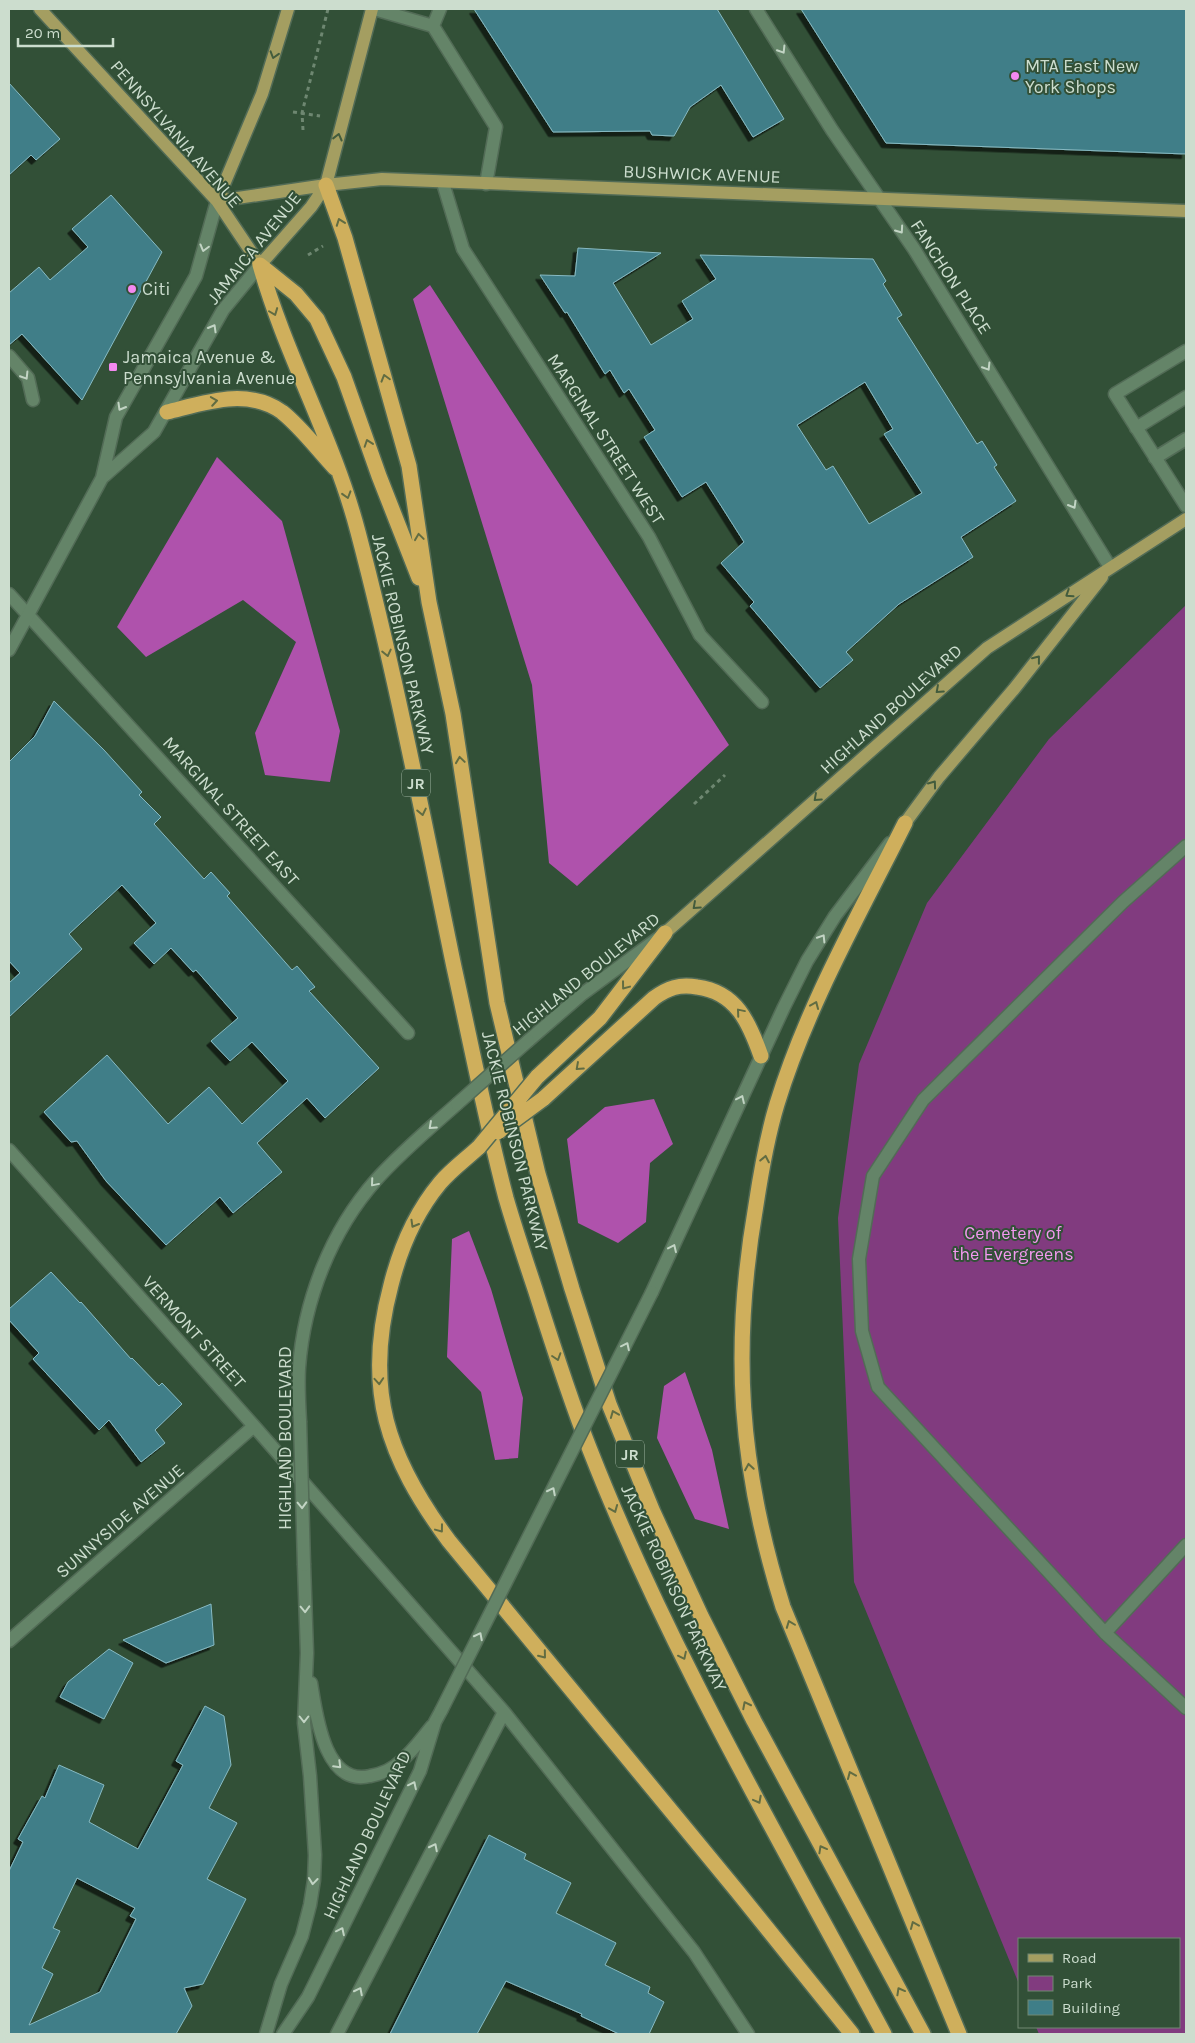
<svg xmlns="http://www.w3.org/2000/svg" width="1195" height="2043" font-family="Karla,sans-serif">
<defs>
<filter id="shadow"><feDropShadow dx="-4.5" dy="4.5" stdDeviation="0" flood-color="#0009"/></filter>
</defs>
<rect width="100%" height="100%" fill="#325037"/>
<path fill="#813b7f" d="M1186,605V2034H1039L1036,2027H1179V1939H1019V1984L854,1582L838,1218L859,1064L927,903L1049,739Z"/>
<path fill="#af52ac" d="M430,285L729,745L577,886L549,863L532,685L413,299Z
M217,457L282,521L340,731L330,782L265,775L255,733L296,642L243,600L146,657L117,627Z
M654,1099L673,1144L650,1163L646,1222L618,1243L578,1223L567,1139L605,1107Z
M469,1231L491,1289L523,1398L518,1458L495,1460L481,1392L447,1357L452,1239Z
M685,1372L712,1450L729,1529L695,1519L657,1438L664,1386Z"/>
<path fill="#3f7e88" stroke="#87bac3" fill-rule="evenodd" filter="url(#shadow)" d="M474,9H717L784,119L753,137L721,85L690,107L674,136L652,135L650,131L553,132Z
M801,9H1186V154L886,143Z
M9,83L60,139L36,160L31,155L9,175Z
M111,195L162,252L82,400L22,334L9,345V293L39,267L50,280L88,247L72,229Z
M578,248L661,253L613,283L651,345L693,319L682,301L716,279L700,255L873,259L886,281L883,284L902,315L897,318L977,444L982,441L997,465L994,467L1016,501L961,537L973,557L899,604L846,652L853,660L820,688L750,606L754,602L721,563L744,542L706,482L682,497L644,437L655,430L629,389L624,393L610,370L605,374L567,312L565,313L540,275L575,276ZM865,382L893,429L884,434L922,493L869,524L833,466L826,470L797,425Z
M54,701L104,750L142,792L139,795L161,817L154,824L204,879L211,872L230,893L227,896L292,970L297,966L315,987L309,991L379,1068L325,1118L307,1098L257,1143L282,1172L233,1213L220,1197L166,1245L106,1181L77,1141L71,1142L44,1112L107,1055L168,1124L209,1087L242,1124L288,1081L252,1042L230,1061L211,1041L238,1018L196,970L193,972L171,948L154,964L134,943L156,923L122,885L69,934L82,949L9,1017V983L20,973L9,961V762L35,736Z
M51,1272L80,1303L81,1302L131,1359L132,1358L159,1386L162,1383L182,1404L155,1430L165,1443L141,1462L109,1420L99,1430L60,1388L33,1359L39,1353L9,1320V1309Z
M211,1604L214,1645L166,1663L123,1640Z
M109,1649L133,1663L104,1719L60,1697L68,1682Z
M205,1706L224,1716L231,1765L209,1808L237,1823L207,1879L246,1899L203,1984L184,1988L192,2006L176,2034H9V1871L23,1842L18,1839L42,1796L45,1798L59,1765L104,1785L89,1822L138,1849L183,1765L176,1761ZM77,1878L135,1908L130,1916L136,1919L100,1992L29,2025L53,1974L42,1968L60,1931L53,1928Z
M489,1835L526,1854L524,1859L571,1883L556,1913L616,1943L605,1965L650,1987L648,1993L664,2002L649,2034H619L581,2016L582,2014L506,1981L477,2034H390Z"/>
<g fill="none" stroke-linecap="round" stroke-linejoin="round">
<g stroke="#526b56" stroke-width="15">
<path id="lane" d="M374,9L433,26L496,127L486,184
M433,26L440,9
M1186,351L1115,394L1186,506
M9,356L28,378L33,400
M1136,428L1186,397
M1155,458L1186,439
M1186,846L1123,902L923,1100L873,1176L859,1259L862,1331L878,1387L1105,1633L1186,1708
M1105,1633L1186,1545"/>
</g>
<g stroke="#526b56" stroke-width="15">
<path id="street" d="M756,9L832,130L914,249L1110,567
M443,183L463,249L649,537L700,635L762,702
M9,594L408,1033
M9,1150L254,1426L504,1712L694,1952L748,2034
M9,1641L254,1426
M337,2034L504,1712"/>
</g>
<g stroke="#526b56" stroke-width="15">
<path id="secondary" d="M102,478L154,432L223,310L260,265
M9,650L102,478L116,417L196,276L217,201
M528,1041L581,995L657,939
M652,1292L784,1007L807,961L835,916L890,843
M300,1421C299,1404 298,1385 299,1368C304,1300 331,1231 376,1180C401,1152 430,1128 457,1104
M311,1683C316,1713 324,1787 370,1776C381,1774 393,1769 401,1761C413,1751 422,1738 432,1726
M266,2034L281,1984L302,1936L310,1905L314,1880L315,1855L310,1776L304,1723L307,1653L304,1565
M283,2034L308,1997L420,1771L435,1722L441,1711"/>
</g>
<g stroke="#526b56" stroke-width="15">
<path id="primary" d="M40,9L217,201L260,265L311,207L326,185L372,9
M217,201L326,185L382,179L1186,211
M217,201L262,94L288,9
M905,823L939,777L1014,689L1102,577
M665,933L987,648L1186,519"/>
</g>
<g stroke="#526b56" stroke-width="18">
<path id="highway" d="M326,185L345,238L409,466L429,602L453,714L497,1003L538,1174L572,1289L609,1404L653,1512L701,1616L754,1721L923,2034
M260,265C286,357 334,440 358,532C396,676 424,822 454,967C471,1044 486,1122 506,1198C515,1229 525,1259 535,1289C552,1343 569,1397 590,1450C669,1652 782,1843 884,2034
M260,265L296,294L317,319L344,377L379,476L419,578
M167,412C204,403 247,387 282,412C301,427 318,450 335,468
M905,823C859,915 807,1006 777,1104C767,1137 761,1172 756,1205C731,1349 739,1467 783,1607L959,2034
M537,1077L600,1018L665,933
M543,1099L654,998C668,988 679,984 697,987C736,992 749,1022 761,1056
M479,1147C466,1159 451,1170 440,1183C416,1212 400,1249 391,1285C363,1389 387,1457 449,1541L737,1891L852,2034"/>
</g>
<path stroke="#6e8771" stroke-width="3" stroke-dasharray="4 4" stroke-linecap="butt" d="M293,112L320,116
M303,130L302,113L328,9
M308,255L323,246
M694,804L725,775"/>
<use href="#lane" stroke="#648468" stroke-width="12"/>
<use href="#street" stroke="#648468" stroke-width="12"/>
<use href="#secondary" stroke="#648468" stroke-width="12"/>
<use href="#primary" stroke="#a49e61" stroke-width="12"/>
<use href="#highway" stroke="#cfaf5c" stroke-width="15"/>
<g stroke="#526b56" stroke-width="15" stroke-linecap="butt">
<path id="secondary-bridge" d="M457,1104L528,1041
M300,1421L304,1565
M441,1711L652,1292"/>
</g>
<g stroke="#526b56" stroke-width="18" stroke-linecap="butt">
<path id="highway-bridge" d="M498,1132L543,1099
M479,1147L537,1077"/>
</g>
<use href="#secondary-bridge" stroke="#648468" stroke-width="12"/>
<use href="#highway-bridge" stroke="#cfaf5c" stroke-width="15"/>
</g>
<defs><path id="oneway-chevron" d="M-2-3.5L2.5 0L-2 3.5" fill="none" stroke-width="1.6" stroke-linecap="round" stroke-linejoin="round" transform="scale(1.25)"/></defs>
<g stroke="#c2d4c4">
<use href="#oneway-chevron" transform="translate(782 50) rotate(58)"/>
<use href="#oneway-chevron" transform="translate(900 230) rotate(55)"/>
<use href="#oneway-chevron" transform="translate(204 248) rotate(105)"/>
<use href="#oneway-chevron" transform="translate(213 328) rotate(-60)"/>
<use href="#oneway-chevron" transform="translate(987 367) rotate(58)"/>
<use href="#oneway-chevron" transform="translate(25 376) rotate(58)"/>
<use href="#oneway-chevron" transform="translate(121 407) rotate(120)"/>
<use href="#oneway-chevron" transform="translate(1073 505) rotate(60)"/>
<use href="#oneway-chevron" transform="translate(822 938) rotate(-58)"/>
<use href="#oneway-chevron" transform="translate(741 1099) rotate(-65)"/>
<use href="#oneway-chevron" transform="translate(432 1126) rotate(138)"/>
<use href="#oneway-chevron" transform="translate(374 1183) rotate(130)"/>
<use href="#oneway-chevron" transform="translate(673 1248) rotate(-65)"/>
<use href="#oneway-chevron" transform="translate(626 1346) rotate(-64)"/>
<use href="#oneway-chevron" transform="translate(552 1491) rotate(-63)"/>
<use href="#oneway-chevron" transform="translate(302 1505) rotate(88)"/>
<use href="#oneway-chevron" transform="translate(305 1609) rotate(88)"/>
<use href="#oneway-chevron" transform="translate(479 1636) rotate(-63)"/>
<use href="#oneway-chevron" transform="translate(304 1719) rotate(90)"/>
<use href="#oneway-chevron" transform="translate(338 1765) rotate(45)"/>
<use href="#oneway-chevron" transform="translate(413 1785) rotate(-64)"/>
<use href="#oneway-chevron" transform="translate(434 1847) rotate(-63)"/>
<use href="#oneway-chevron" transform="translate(313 1881) rotate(96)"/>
<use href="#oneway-chevron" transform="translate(341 1931) rotate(-64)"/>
<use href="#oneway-chevron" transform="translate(359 1991) rotate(-63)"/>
</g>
<g stroke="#435c3d">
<use href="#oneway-chevron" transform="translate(274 55) rotate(107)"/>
<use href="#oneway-chevron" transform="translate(338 137) rotate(-76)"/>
<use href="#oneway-chevron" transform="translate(1069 594) rotate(147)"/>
<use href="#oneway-chevron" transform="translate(1037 659) rotate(-52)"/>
<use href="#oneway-chevron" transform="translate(939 690) rotate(138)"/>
<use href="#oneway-chevron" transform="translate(933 784) rotate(-54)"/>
<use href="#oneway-chevron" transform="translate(817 798) rotate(138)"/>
<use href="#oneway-chevron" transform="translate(696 906) rotate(138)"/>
</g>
<g stroke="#616c42">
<use href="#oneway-chevron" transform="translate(340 222) rotate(-110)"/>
<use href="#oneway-chevron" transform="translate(274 312) rotate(69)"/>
<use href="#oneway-chevron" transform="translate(385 378) rotate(-106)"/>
<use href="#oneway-chevron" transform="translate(214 401) rotate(-9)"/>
<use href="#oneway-chevron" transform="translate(368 443) rotate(-109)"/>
<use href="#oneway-chevron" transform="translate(347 495) rotate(73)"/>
<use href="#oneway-chevron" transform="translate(419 537) rotate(-98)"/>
<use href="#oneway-chevron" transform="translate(387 653) rotate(77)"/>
<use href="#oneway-chevron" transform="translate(460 760) rotate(-98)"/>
<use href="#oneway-chevron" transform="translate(422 812) rotate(78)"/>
<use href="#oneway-chevron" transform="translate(625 986) rotate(127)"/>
<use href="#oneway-chevron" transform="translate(815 1005) rotate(-67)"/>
<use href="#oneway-chevron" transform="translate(740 1012) rotate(-130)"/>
<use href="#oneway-chevron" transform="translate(579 1067) rotate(138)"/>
<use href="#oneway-chevron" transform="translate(765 1159) rotate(-79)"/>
<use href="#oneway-chevron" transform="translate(414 1224) rotate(120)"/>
<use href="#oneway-chevron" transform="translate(557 1357) rotate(72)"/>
<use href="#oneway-chevron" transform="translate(379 1381) rotate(86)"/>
<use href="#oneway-chevron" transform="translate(614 1414) rotate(-112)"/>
<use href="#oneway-chevron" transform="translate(749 1467) rotate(-99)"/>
<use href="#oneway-chevron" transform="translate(614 1509) rotate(68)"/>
<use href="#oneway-chevron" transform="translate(440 1529) rotate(53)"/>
<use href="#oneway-chevron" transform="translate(790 1624) rotate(-111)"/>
<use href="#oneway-chevron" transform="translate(543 1655) rotate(51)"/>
<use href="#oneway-chevron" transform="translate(683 1656) rotate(64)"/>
<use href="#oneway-chevron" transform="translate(746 1705) rotate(-117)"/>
<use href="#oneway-chevron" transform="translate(851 1775) rotate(-113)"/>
<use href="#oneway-chevron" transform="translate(758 1800) rotate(62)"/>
<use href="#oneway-chevron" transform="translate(822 1849) rotate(-119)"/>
<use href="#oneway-chevron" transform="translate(914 1925) rotate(-113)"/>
<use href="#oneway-chevron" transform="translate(900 1991) rotate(-119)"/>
</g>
<g fill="#f489f0" stroke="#325037" stroke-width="2">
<circle cx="1015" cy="76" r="5"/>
<circle cx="132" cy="289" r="5"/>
<rect x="108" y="362" width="10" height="10" rx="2.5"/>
</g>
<g text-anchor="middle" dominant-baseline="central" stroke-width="4" stroke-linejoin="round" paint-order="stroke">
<g fill="#325037" stroke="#9eb3a1" stroke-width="1">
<rect x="402" y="769.5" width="28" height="27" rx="4"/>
<rect x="616" y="1440.5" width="28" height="27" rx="4"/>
</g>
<g font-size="16" font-weight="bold" fill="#ccddce">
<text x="416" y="783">JR</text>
<text x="630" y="1454">JR</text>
</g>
<g font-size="18" fill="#ccddce" stroke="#325037" text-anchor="start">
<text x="1025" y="66">MTA East New<tspan x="1025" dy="21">York Shops</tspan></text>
<text x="142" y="289">Citi</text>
<text x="123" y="357">Jamaica Avenue &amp;<tspan x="123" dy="21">Pennsylvania Avenue</tspan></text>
</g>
<g font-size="18" fill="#ccddce" stroke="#325037">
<text transform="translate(176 134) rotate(49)">PENNSYLVANIA AVENUE</text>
<text transform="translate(702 174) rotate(2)">BUSHWICK AVENUE</text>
<text transform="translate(254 248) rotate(-51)">JAMAICA AVENUE</text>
<text transform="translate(951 277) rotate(57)">FANCHON PLACE</text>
<text transform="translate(606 439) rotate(57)">MARGINAL STREET WEST</text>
<text transform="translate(403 644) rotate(77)">JACKIE ROBINSON PARKWAY</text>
<text transform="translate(891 709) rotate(-42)">HIGHLAND BOULEVARD</text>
<text transform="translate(231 811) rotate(48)">MARGINAL STREET EAST</text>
<text transform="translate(586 974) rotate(-39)">HIGHLAND BOULEVARD</text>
<text transform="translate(515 1141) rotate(76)">JACKIE ROBINSON PARKWAY</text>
<text transform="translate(194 1332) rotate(48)">VERMONT STREET</text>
<text transform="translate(285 1438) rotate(-90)">HIGHLAND BOULEVARD</text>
<text transform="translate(120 1521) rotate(-41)">SUNNYSIDE AVENUE</text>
<text transform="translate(674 1588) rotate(65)">JACKIE ROBINSON PARKWAY</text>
<text transform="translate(367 1835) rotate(-65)">HIGHLAND BOULEVARD</text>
</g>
<g font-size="18" fill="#f498f0" stroke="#325037">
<text x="1013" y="1233">Cemetery of<tspan x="1013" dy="21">the Evergreens</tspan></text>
</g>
</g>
<rect width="1195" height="2043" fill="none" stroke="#ccddce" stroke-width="20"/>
<rect x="1018" y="1938" width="162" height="90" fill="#325037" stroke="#708873"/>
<rect x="1028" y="1954" width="25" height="8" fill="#a49e61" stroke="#708873"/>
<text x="1062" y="1963" font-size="15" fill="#ccddce">Road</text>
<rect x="1028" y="1976" width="25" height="15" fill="#813b7f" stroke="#708873"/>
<text x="1062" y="1988" font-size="15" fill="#ccddce">Park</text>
<rect x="1028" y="2000" width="25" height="15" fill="#3f7e88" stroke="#708873"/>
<text x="1062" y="2013" font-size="15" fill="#ccddce">Building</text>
<path d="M18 38v8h95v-8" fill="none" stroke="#ccddce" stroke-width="2.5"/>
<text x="25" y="38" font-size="15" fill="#ccddce" stroke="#325037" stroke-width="4" paint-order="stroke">20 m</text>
</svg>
